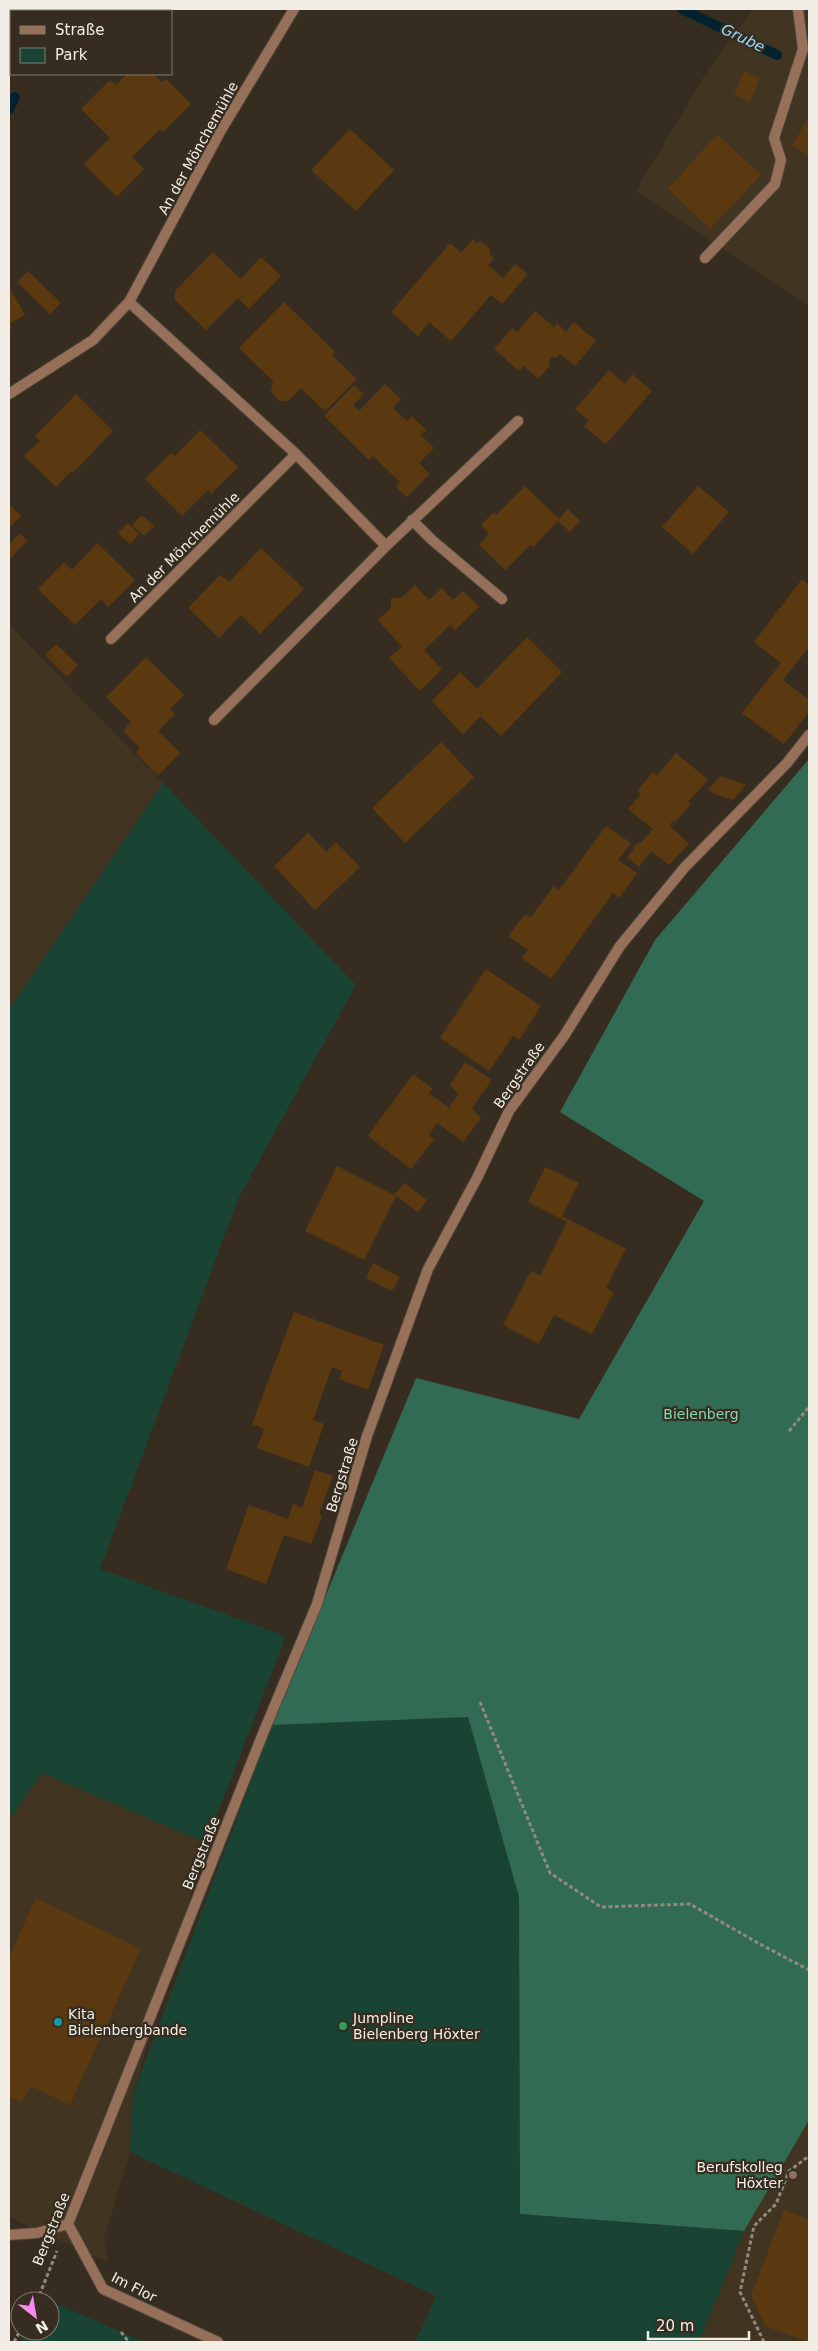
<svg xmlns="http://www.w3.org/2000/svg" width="818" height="2351" font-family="'DejaVu Sans',sans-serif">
<rect width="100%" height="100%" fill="#362d20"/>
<path fill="#413421" d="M753,9H809V306L636,191L707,71Z
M9,624L163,783L9,1011Z
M42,1772L206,1843L133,2094L130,2152L104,2238L109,2263L9,2217V1815L12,1816Z
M809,2120V2342H699L744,2231Z"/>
<path fill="#194433" d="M163,783L356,985L239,1197L100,1569L286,1636L206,1843L42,1773L12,1816L9,1815V1010Z
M468,1717L519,1897L520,2214L744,2231L699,2342H415L436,2296L130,2152L133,2094L272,1725Z
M50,2301L144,2342H21L27,2331H50Z"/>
<path fill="#316b53" d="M809,759V2120L744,2231L520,2214L519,1897L468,1717L272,1725L416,1378L579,1419L704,1201L560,1112L655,940Z"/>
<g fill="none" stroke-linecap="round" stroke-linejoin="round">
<path stroke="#02222f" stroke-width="10" d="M682,9L777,55
M118,11L123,9
M9,109L15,97"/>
</g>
<path fill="#5b3910" d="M744,71L760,78L750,102L734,95Z
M127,74H153L162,82L166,79L191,104L163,132L160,129L132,157L144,169L117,197L84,164L110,138L81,109L110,80L116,85Z
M809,117V156L792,145Z
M350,129L394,170L356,211L311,170Z
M717,134L761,175L710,229L668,189Z
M473,239L476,243L482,242L490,249V254L494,258L488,265L503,278L515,264L528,274L502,304L491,295L451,341L429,322L418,336L391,312L450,243L461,253Z
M213,252L241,279L261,257L281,276L249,309L238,298L206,330L175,300V291Z
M28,271L61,303L50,314L17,282Z
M9,287L25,315L10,324L12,328L9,331Z
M284,302L335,352L332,355L357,379L325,411L301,388L288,401H279L271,391L273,381L239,348Z
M535,311L554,327L557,323L566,332L574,322L596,341L575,366L560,354L556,358L553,356L549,361L550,366L538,379L524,366L519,371L494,349L512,328L517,332Z
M609,370L625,384L632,374L652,391L606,444L584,426L589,420L575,409Z
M385,384L401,399L393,408L407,421L412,416L426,430L421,435L434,448L419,463L430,474L407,497L396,487L400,482L373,456L369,460L324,416L354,385L364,394L353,405L359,411Z
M76,394L113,431L73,473L71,471L56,487L24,456L40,441L35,436Z
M200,430L238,467L211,494L208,490L182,516L145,479L171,453L175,456Z
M525,486L559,519L568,509L580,521L570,532L558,521L533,547L530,545L505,570L479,545L489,534L481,525L494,512L496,515Z
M698,486L729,512L693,554L662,527Z
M9,504L21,516L9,528Z
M142,515L154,526L144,536L132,525Z
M128,523L139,534L130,544L118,533Z
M20,533L27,541L9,560V545Z
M97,543L135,580L108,607L101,599L75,625L38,589L64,562L72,570Z
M261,548L304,589L260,634L241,615L219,638L188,608L220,575L229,582Z
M802,579L809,585V647L783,680L809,700V712L784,744L742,713L781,663L754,642Z
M415,585L429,600L442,588L453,600L463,591L479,607L455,630L450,625L424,650L442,669L420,691L389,658L402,647L378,620L391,608V598H401Z
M527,637L562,672L501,736L480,716L463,735L432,701L460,672L477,689Z
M56,644L78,665L67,677L45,655Z
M146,657L184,695L170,709L175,714L158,731L180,753L158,776L136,753L140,748L123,731L131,722L106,697Z
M441,742L474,777L405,843L372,808Z
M676,753L708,780L688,802L691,804L675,822L673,821L669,825L689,844L669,865L651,851L639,867L627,858L638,842L640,844L653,829L628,809L641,794L638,790L653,772L657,776Z
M720,776L746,785L733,800L712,793L708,790Z
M606,826L631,843L618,860L637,873L619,898L613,893L551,979L522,958L528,950L508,936L525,914L530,918L554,886L559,890Z
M308,833L326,852L336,842L360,867L315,910L274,866Z
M486,969L541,1006L519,1040L513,1036L489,1071L440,1038Z
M465,1062L492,1080L472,1108L481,1118L463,1142L437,1123L429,1135L434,1139L411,1169L368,1136L413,1074L433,1089L429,1093L449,1108L458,1094L450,1085Z
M337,1166L394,1195L404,1183L427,1200L418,1212L396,1196L364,1260L305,1231Z
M545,1167L579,1183L562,1216L626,1249L606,1288L614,1292L592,1334L554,1315L539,1344L503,1325L531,1271L540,1276L567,1222L528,1202Z
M373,1263L400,1277L392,1291L366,1278Z
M294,1312L384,1345L368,1390L339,1379L342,1371L332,1367L313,1420L324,1424L309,1467L257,1448L264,1429L252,1424Z
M315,1470L333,1476L319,1514L322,1516L311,1544L284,1535L266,1584L226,1569L249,1505L288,1519L293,1504L302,1508Z
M36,1898L141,1949L70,2105L31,2086L21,2102L9,2096V1957Z
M784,2210L809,2219V2342L765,2326L751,2295Z"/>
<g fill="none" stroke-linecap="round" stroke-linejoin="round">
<g stroke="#50483c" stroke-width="12">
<path id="lane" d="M705,258L775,184L781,160L774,138L803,49L798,9"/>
</g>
<g stroke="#50483c" stroke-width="12">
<path id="street" d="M129,302L296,454L386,546L214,720
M9,394L93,340L129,302L220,132L294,9
M412,520L432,540L502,599
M386,546L518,421
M111,639L296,454
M68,2224L264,1731L317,1604L367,1436L428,1269L477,1178L509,1111L564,1036L620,946L685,867L787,763L809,735
M9,2235L37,2233L68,2224L103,2289L218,2342"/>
</g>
<path stroke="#91897e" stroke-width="3" stroke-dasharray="4 2.5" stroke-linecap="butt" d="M789,1431L809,1407
M480,1702L550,1873L601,1907L690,1904L758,1943L809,1970
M37,2301L57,2251
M121,2332L129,2342
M14,2342L20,2331
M764,2342L740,2292L754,2226L776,2204L789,2171L809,2156"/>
<use href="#lane" stroke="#977059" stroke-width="10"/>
<use href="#street" stroke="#977059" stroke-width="10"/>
</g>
<circle fill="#0f9aa8" stroke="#362d20" stroke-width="2" cx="58" cy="2022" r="5"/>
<circle fill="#2e9e5b" stroke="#362d20" stroke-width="2" cx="343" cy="2026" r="5"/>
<circle fill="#8d6e63" stroke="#362d20" stroke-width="2" cx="793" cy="2175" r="5"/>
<g text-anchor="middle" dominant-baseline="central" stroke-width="4.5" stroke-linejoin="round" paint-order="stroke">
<g font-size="14" fill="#f3eee5" stroke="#362d20">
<text transform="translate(198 148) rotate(-61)">An der Mönchemühle</text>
<text transform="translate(184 547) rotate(-45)">An der Mönchemühle</text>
<text transform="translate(519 1075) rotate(-55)">Bergstraße</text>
<text transform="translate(342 1475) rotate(-73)">Bergstraße</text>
<text transform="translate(201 1853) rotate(-68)">Bergstraße</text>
<text transform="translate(51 2229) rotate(-68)">Bergstraße</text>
<text transform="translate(134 2287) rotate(27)">Im Flor</text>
</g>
<g font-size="14" fill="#82dbb5" stroke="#362d20">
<text x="701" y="1414">Bielenberg</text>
</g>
<g font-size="14" fill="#f3eee5" stroke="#362d20" text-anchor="start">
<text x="68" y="2014">Kita<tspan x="68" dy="16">Bielenbergbande</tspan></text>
<text x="353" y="2018">Jumpline<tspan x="353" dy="16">Bielenberg Höxter</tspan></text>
<text x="783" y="2167" text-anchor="end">Berufskolleg<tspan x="783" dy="16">Höxter</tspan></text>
</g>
<g font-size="15" font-style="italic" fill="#95dcfa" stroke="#362d20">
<text transform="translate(743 38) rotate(26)">Grube</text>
</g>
</g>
<rect width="818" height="2351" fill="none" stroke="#f3eee5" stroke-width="20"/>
<rect x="10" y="10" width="162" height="65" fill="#362d20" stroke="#827a6f"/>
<rect x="20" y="26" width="25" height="8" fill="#977059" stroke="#827a6f"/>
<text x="55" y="35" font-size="15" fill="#f3eee5">Straße</text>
<rect x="20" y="48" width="25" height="15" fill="#194433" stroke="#827a6f"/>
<text x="55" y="60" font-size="15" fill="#f3eee5">Park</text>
<g transform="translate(35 2316) rotate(149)"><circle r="24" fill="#362d20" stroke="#827a6f"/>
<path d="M0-4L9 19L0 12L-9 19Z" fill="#f788ec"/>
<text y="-8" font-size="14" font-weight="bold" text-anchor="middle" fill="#f3eee5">N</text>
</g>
<path d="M648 2331v8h101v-8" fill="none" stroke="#f3eee5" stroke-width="2.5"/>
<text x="656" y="2331" font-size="15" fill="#f3eee5" stroke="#362d20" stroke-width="4" paint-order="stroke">20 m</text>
</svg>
